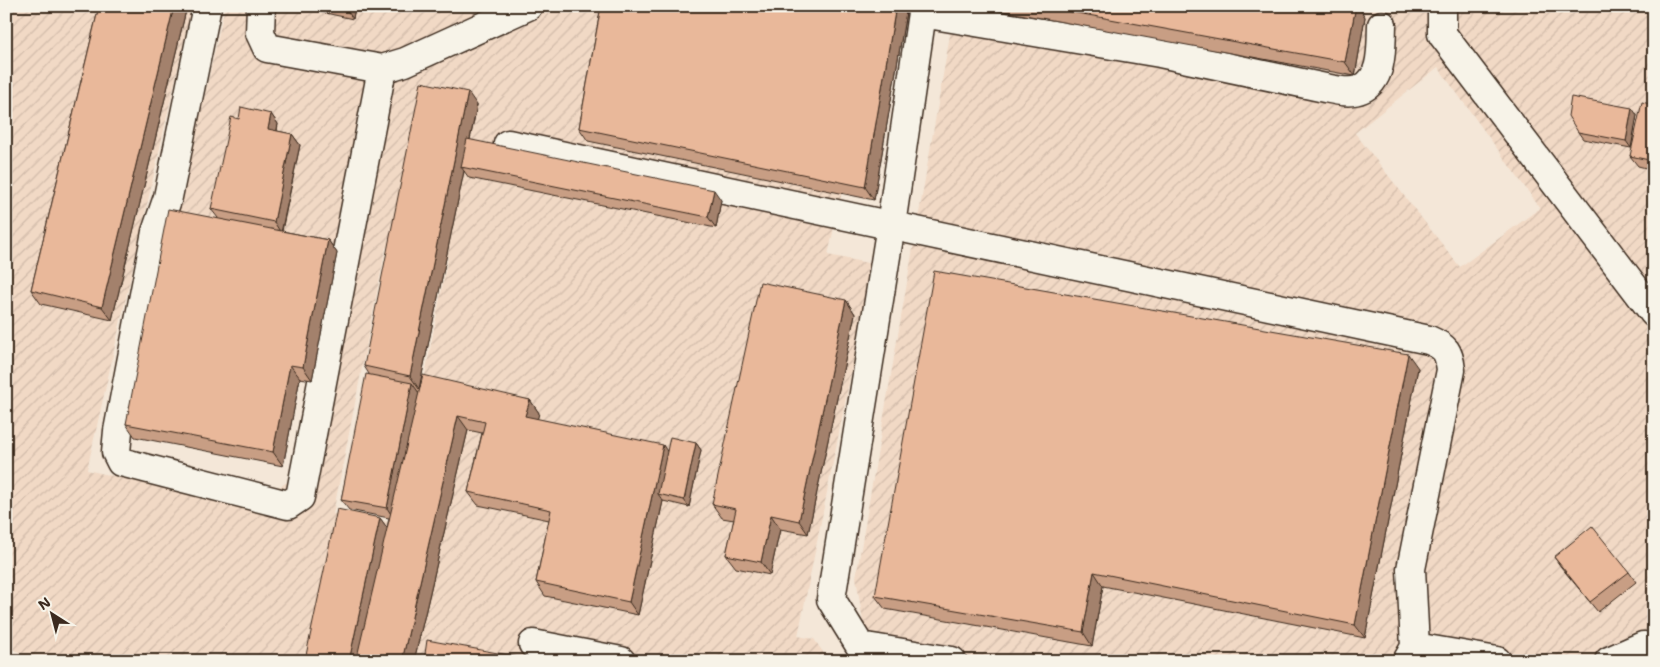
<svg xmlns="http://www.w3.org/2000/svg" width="1660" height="667" font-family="'Shantell Sans',sans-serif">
<defs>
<pattern id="industrial-furrows" width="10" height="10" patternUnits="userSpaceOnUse" patternTransform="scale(1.25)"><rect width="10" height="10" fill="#f1d9c5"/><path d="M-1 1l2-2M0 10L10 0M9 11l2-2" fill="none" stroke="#d0baa9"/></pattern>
</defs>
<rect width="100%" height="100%" fill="#f4e7d8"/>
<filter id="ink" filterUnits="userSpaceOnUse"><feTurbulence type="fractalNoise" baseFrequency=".02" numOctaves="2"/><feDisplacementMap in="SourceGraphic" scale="10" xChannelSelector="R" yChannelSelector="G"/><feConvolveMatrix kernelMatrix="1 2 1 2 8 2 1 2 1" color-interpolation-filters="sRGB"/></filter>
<g filter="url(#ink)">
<path fill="url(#industrial-furrows)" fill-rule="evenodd" d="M6,6H192L87,470L126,479L133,448L142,461L276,489L300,474L344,248L178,214L225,6H892L843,187L828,255L873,264L798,636L814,639L829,661H37L6,646ZM386,247L448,257L396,523L333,514Z
M955,6H1654V661H869L856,577ZM1438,67L1540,208L1460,267L1355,133Z"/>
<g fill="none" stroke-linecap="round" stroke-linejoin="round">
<g stroke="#3b2a1e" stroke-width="31">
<path id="minor" d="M207,6L168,197L156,232L118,431L116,452L121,462L288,505L300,497L382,69
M261,6L260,33L267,48L382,69L405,62L528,6
M923,6L891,225L831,599L860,646L952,661
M1442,6V34L1654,313
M922,13L1160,53L1325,88C1335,90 1350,94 1361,89C1384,79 1381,46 1382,25
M508,144L1429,340C1446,347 1449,352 1451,370L1411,569L1415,647
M533,644L621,661
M1407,661L1415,647L1497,661
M1609,661L1643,646L1654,647"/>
</g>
<use href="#minor" stroke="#f7f3e8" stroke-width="28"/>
</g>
<path fill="#c89e84" stroke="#3b2a1e" d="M99,6H187L112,320L41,304L31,290Z
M293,6H355L353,19Z
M601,6H907L874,200L588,141L579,128Z
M976,6H1358L1365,17L1355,76Z
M477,105L470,140L721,200L716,228L469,178L464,171L420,384L530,400L539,413L537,419L667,451L696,443L701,450L689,507L663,501L638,615L545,596L536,582L549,520L478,505L468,492L482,433L468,430L414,661H305L380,518L387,528L389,518L349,510L341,500L369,374L364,366Z
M1654,105V170L1638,166L1630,156Z
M271,114L278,124L277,131L292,134L300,145L282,231L328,240L337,253L312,380L300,378L283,466L135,437L126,424L218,218L211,209L239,119Z
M1637,115L1631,148L1583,139L1578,132Z
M846,300L855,314L808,534L780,529L770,575L736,568L726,555L734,520L722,518L712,504Z
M1418,368L1365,638L1103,586L1092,646L885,609L875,596Z
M1554,557L1629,572L1636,582L1598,612L1561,567Z"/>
<path fill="#a3816c" stroke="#3b2a1e" d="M174,6H187L112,320L102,307Z
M344,6H355L353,19Z
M896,6H907L874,200L865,187Z
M1356,6H1358L1365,17L1355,76L1345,62Z
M468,92L477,105L464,168L461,167L464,171L419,389L410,376Z
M1632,108L1637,115L1631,148L1626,141Z
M271,114L278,124L275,140L268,129Z
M292,134L300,145L281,233L274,222Z
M714,190L721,200L716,228L708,217Z
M328,240L337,253L312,380L303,367Z
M846,300L855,314L808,534L799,521Z
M1408,354L1418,368L1365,638L1355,625Z
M290,365L300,378L283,466L273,452Z
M412,383L419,393L394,519L387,508Z
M530,400L539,413L535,429L525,416Z
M458,416L468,430L414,661H402Z
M696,443L701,450L689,507L684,500Z
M663,445L672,459L658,494L663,501L638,615L629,602Z
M771,515L780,529L770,575L761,562Z
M380,518L388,529L359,661H349Z
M1094,572L1103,586L1092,646L1083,632Z"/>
<path fill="#e9b89a" stroke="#3b2a1e" d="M99,6H174L102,307L31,290Z
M601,6H896L865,187L579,128Z
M1039,6H1356L1345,62Z
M421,82L468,92L410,376L364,366Z
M1571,97L1632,108L1626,141L1578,132L1568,116Z
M1642,102L1654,105V161L1630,156Z
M241,107L271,114L268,129L292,134L274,222L211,209L231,117L239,119Z
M467,139L714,190L708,217L461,167Z
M168,209L328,240L303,367L290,365L273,452L126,424Z
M934,271L1408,354L1355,625L1094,572L1083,632L875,596Z
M760,282L846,300L799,521L771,515L761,562L726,555L736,509L712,504Z
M366,374L412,383L387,508L341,500Z
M423,375L530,400L525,416L663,445L629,602L536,582L551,510L468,492L485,422L458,416L402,661H356Z
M670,437L696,443L684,500L658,494Z
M337,509L380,518L349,661H307L305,660Z
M1592,526L1629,572L1590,602L1554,557Z
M427,640L541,661H424Z"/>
</g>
<rect width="1660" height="667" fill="none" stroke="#f7f3e8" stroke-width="25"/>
<rect x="12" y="12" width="1635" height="642" fill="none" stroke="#3b2a1e" stroke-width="2" filter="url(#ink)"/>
<g transform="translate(52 614) rotate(324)" stroke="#f7f3e8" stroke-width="4" paint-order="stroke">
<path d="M0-4L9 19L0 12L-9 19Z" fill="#3b2a1e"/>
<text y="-8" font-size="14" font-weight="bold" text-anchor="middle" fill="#3b2a1e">N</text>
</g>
</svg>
